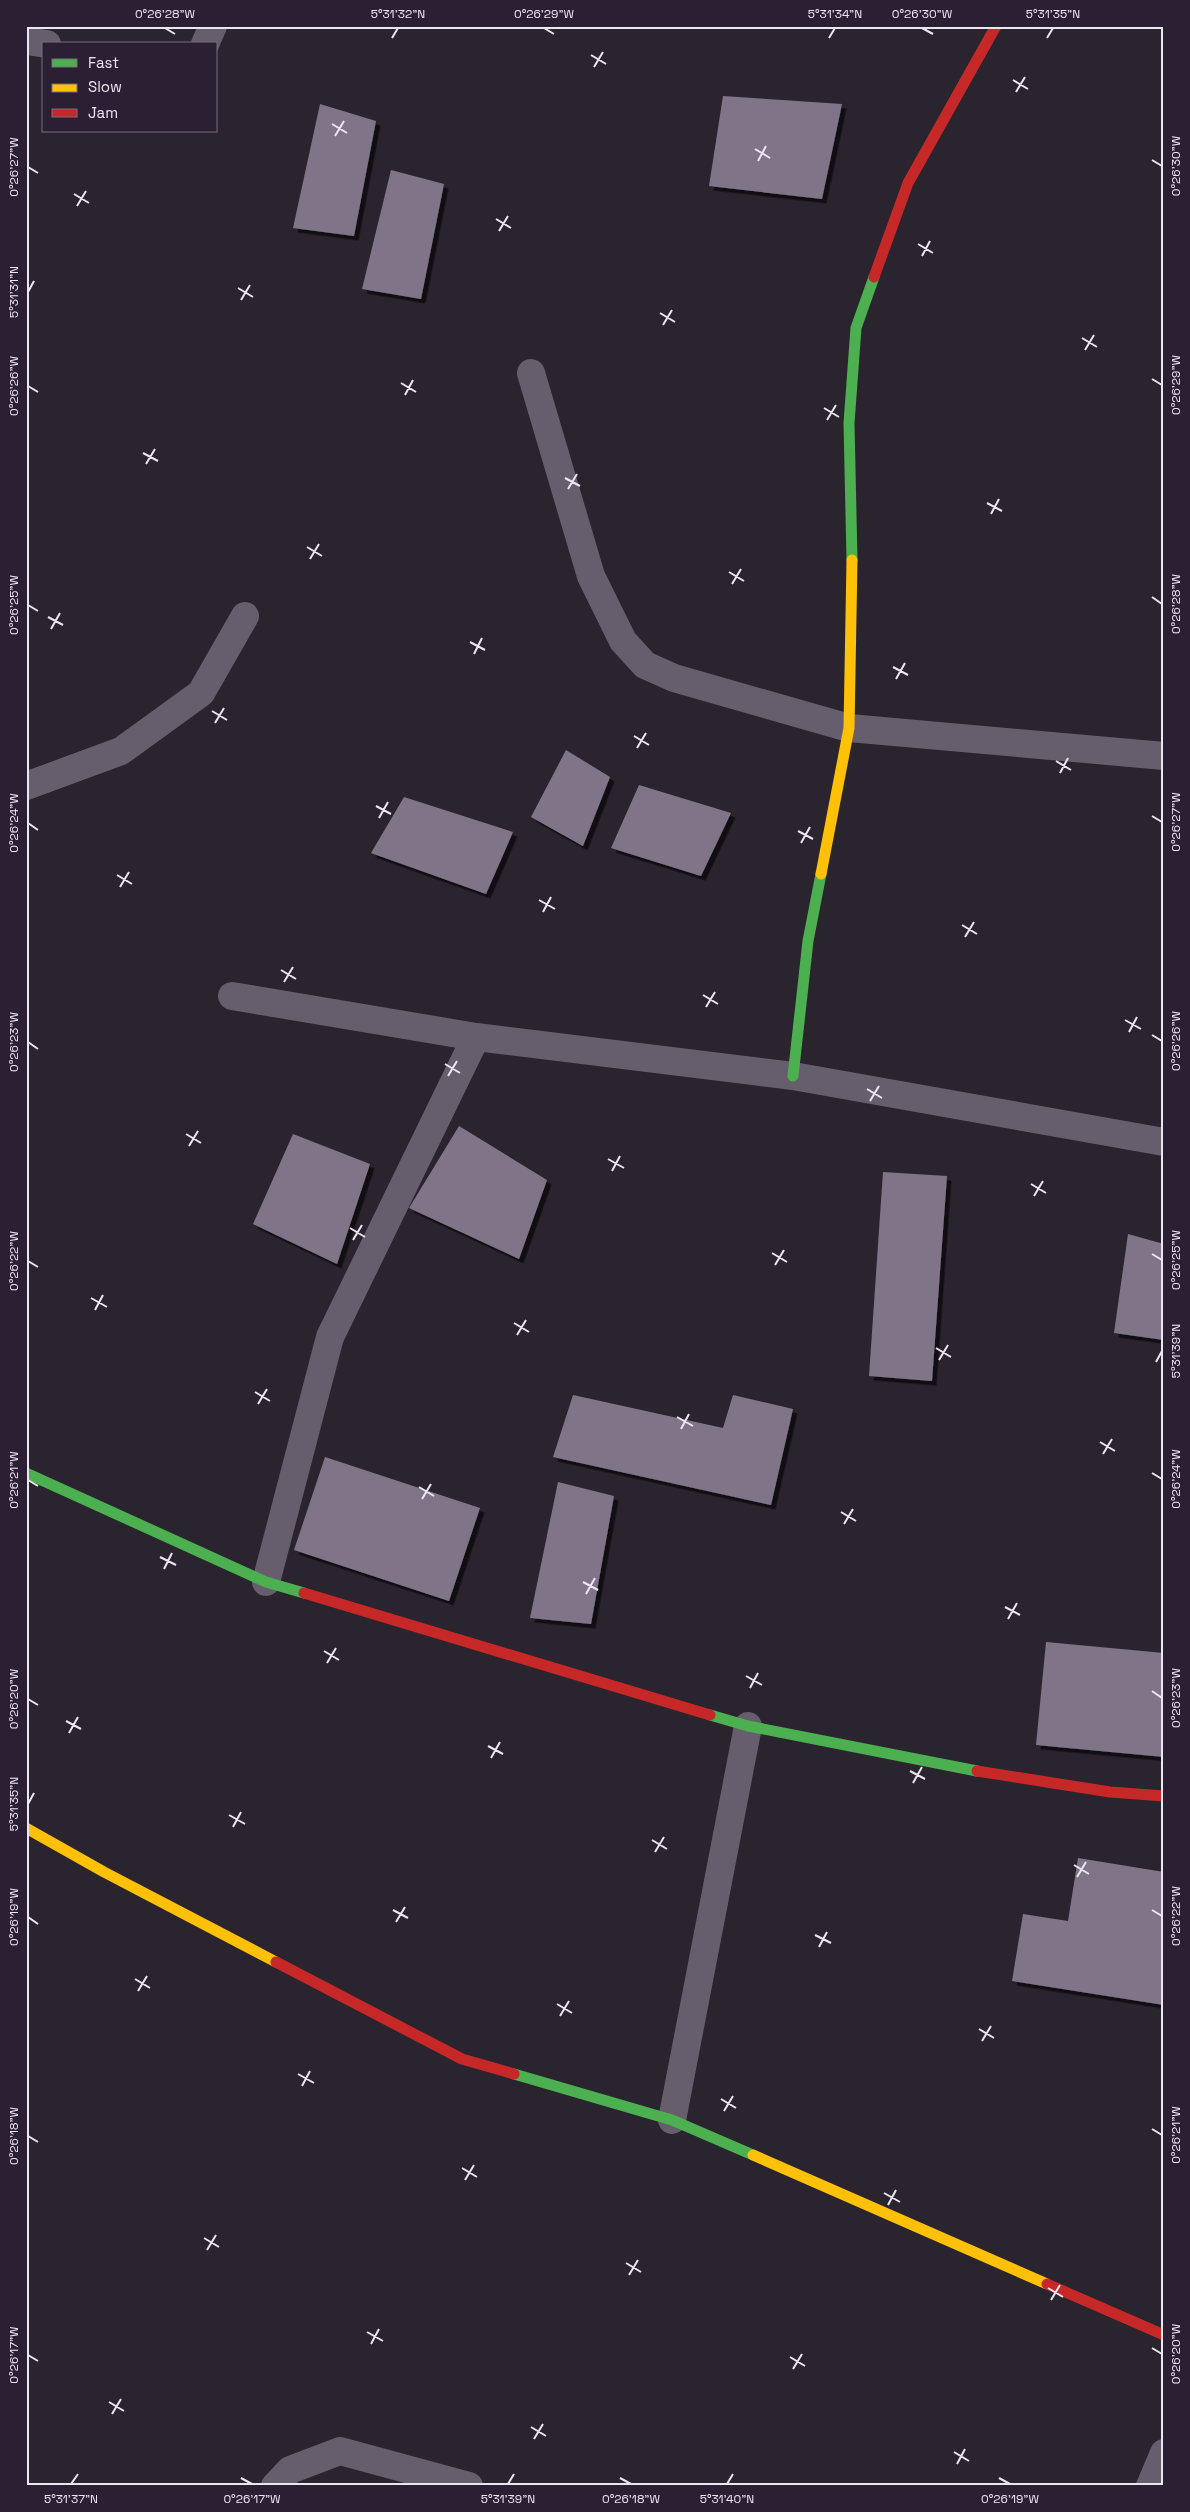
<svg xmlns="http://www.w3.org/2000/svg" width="1190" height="2512" font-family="'Space Grotesk',sans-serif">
<defs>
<filter id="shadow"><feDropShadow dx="4.5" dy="4.5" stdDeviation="0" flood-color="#0009"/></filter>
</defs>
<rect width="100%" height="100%" fill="#2a242f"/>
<path fill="#807588" filter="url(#shadow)" d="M723,96L842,104L822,199L709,186Z
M320,104L376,121L354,236L293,228Z
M391,170L444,184L421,299L362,289Z
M566,750L610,777L583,846L531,817Z
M639,785L731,813L701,876L611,848Z
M404,797L513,832L486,894L371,853Z
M459,1126L547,1180L519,1259L409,1208Z
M293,1134L370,1164L337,1264L253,1224Z
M883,1172L947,1176L932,1381L869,1376Z
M1128,1234L1164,1244V1340L1114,1333Z
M573,1395L723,1428L733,1395L793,1409L771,1505L553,1457Z
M325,1457L480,1508L449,1601L294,1550Z
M558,1482L614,1496L591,1624L530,1618Z
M1046,1642L1164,1653V1757L1036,1745Z
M1078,1858L1164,1872V2005L1012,1981L1023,1914L1068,1921Z"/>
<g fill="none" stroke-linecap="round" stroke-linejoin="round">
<path stroke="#665e6c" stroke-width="28" d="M26,41L47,44
M205,44L213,26
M531,373L591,576L623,641L645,665L674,678L849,728L1164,756
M26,786L121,751L201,693L245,616
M232,996L476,1037L793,1076L1164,1142
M266,1582L330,1337L476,1037
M672,2120L748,1726
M275,2486L290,2470L340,2451L469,2486
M1150,2486L1164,2453"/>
<path stroke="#4caf50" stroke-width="11" d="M852,560L849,423L856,328L874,277
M793,1076L808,941L821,874
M26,1473L266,1582L304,1593
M710,1715L748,1726L977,1771
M514,2074L672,2120L753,2155"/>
<path stroke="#ffc107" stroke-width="11" d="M821,874L849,728L852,560
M26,1828L104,1872L276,1962
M753,2155L1047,2284"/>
<path stroke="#c62828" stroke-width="11" d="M874,277L908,183L996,26
M304,1593L710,1715
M977,1771L1110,1792L1164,1796
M276,1962L462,2059L514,2074
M1047,2284L1164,2335"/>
</g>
<path fill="none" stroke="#ece5f2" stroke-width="2" d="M165,28L175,34M544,28L554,34M922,28L933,34M392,38L398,28M829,38L835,28M1047,38L1053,28M591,55L606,64M594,67L603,52M1013,80L1028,89M1016,92L1025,77M332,124L347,133M335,136L344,121M755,149L770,158M1152,160L1162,166M758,161L766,146M28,167L38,173M74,194L89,203M77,206L86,191M496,219L511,228M499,231L508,216M918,244L933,253M922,256L930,241M238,288L253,297M28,292L34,281M241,300L250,285M660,313L675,322M663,325L672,310M1082,338L1097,347M1085,350L1094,335M1152,379L1162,385M401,383L416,392M28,386L38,392M405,395L413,380M824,408L839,417M827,420L836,405M143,453L158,461M146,464L155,449M565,478L580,486M568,489L577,474M987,503L1002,511M991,514L999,499M307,547L322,556M310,559L319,544M729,572L744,581M732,584L741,569M1152,597L1162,604M28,605L38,611M48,617L63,625M51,629L60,613M470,642L485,650M474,654L482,638M893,667L908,675M896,679L905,663M212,711L227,720M215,723L224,708M634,736L649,745M637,748L646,733M1056,761L1071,770M1060,773L1068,758M376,806L391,814M1152,816L1162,822M379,818L388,802M28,823L38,830M798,831L813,839M801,843L810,827M117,875L132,884M120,887L129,872M539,900L555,909M543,912L551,897M962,925L977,934M965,937L974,922M281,970L296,979M284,982L293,967M703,995L718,1004M706,1007L715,992M1125,1020L1141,1029M1129,1032L1137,1017M1152,1035L1162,1041M28,1042L38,1049M445,1064L460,1073M448,1076L457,1061M867,1089L882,1098M870,1101L879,1086M186,1134L201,1143M189,1146L198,1131M608,1159L624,1168M612,1171L620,1156M1031,1184L1046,1193M1034,1196L1043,1181M350,1228L365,1237M353,1240L362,1225M772,1253L787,1262M1152,1254L1162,1260M28,1261L38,1267M775,1265L784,1250M91,1298L107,1307M95,1310L103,1295M514,1323L529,1332M517,1335L526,1320M936,1348L951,1357M939,1360L948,1345M1156,1362L1162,1351M255,1392L270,1401M258,1404L267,1389M677,1417L693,1426M681,1429L689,1414M1100,1442L1115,1451M1103,1454L1112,1439M1152,1473L1162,1479M28,1480L38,1486M419,1487L434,1496M422,1499L431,1484M841,1512L856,1521M844,1524L853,1509M160,1557L176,1565M164,1569L172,1553M583,1582L598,1590M586,1594L595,1578M1005,1607L1020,1615M1008,1619L1017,1603M324,1651L339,1660M327,1663L336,1648M746,1676L762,1685M750,1688L758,1673M1152,1691L1162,1698M28,1699L38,1705M66,1721L81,1729M69,1733L78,1717M488,1746L503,1754M491,1758L500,1742M910,1771L925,1779M913,1783L922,1767M28,1804L34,1793M229,1815L245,1824M233,1827L241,1812M652,1840L667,1849M655,1852L664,1837M1074,1865L1089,1874M1077,1877L1086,1862M393,1910L408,1918M1152,1910L1162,1916M28,1917L38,1924M396,1922L405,1907M815,1935L831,1943M819,1947L827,1932M135,1979L150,1988M138,1991L147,1976M557,2004L572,2013M560,2016L569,2001M979,2029L994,2038M982,2041L991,2026M298,2074L314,2083M302,2086L310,2071M721,2099L736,2108M724,2111L733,2096M1152,2129L1162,2135M28,2136L38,2142M462,2168L477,2177M465,2180L474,2165M884,2193L900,2202M888,2205L896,2190M204,2238L219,2247M207,2250L216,2235M626,2263L641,2272M629,2275L638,2260M1048,2288L1063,2297M1051,2300L1060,2285M367,2332L383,2341M371,2344L379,2329M1152,2348L1162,2354M28,2355L38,2361M790,2357L805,2366M793,2369L802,2354M109,2402L124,2411M112,2414L121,2399M531,2427L546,2436M534,2439L543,2424M954,2452L969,2461M957,2464L965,2449M241,2478L252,2484M620,2478L631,2484M999,2478L1010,2484M71,2484L78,2474M508,2484L514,2474M727,2484L733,2474"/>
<rect width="1190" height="2512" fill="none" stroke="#2b1f33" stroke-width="55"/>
<rect x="42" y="42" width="175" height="90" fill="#2b1f33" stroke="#786e7f"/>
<rect x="52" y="59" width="25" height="8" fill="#4caf50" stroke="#786e7f"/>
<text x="88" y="68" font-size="15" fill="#ece5f2">Fast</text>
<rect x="52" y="84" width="25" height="8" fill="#ffc107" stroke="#786e7f"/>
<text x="88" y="92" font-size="15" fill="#ece5f2">Slow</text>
<rect x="52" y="109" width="25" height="8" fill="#c62828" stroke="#786e7f"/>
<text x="88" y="118" font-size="15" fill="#ece5f2">Jam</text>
<rect x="28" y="28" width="1134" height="2456" fill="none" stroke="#ece5f2" stroke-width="2"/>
<g font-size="12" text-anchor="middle" fill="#ece5f2">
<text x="165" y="18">0°26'28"W</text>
<text x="398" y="18">5°31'32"N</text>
<text x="544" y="18">0°26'29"W</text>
<text x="835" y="18">5°31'34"N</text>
<text x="922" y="18">0°26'30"W</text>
<text x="1053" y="18">5°31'35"N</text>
<text transform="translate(1176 166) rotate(-90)" y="4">0°26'30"W</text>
<text transform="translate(14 167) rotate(-90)" y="4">0°26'27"W</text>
<text transform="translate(14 292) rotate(-90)" y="4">5°31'31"N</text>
<text transform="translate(1176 385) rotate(-90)" y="4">0°26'29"W</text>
<text transform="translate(14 386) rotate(-90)" y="4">0°26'26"W</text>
<text transform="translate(1176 604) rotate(-90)" y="4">0°26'28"W</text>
<text transform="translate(14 605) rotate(-90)" y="4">0°26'25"W</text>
<text transform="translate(1176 822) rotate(-90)" y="4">0°26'27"W</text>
<text transform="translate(14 823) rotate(-90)" y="4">0°26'24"W</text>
<text transform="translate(1176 1041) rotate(-90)" y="4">0°26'26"W</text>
<text transform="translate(14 1042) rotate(-90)" y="4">0°26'23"W</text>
<text transform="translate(1176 1260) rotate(-90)" y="4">0°26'25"W</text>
<text transform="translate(14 1261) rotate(-90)" y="4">0°26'22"W</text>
<text transform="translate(1176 1351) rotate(-90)" y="4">5°31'39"N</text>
<text transform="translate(1176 1479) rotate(-90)" y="4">0°26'24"W</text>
<text transform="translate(14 1480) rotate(-90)" y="4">0°26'21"W</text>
<text transform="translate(1176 1698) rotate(-90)" y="4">0°26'23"W</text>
<text transform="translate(14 1699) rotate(-90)" y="4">0°26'20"W</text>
<text transform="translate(14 1804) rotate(-90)" y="4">5°31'35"N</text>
<text transform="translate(1176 1916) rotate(-90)" y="4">0°26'22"W</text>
<text transform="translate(14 1917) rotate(-90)" y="4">0°26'19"W</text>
<text transform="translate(1176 2135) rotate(-90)" y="4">0°26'21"W</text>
<text transform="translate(14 2136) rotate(-90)" y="4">0°26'18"W</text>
<text transform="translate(1176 2354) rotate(-90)" y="4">0°26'20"W</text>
<text transform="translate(14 2355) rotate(-90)" y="4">0°26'17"W</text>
<text x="71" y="2503">5°31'37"N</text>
<text x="252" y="2503">0°26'17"W</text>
<text x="508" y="2503">5°31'39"N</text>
<text x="631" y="2503">0°26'18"W</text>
<text x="727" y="2503">5°31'40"N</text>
<text x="1010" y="2503">0°26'19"W</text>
</g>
</svg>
